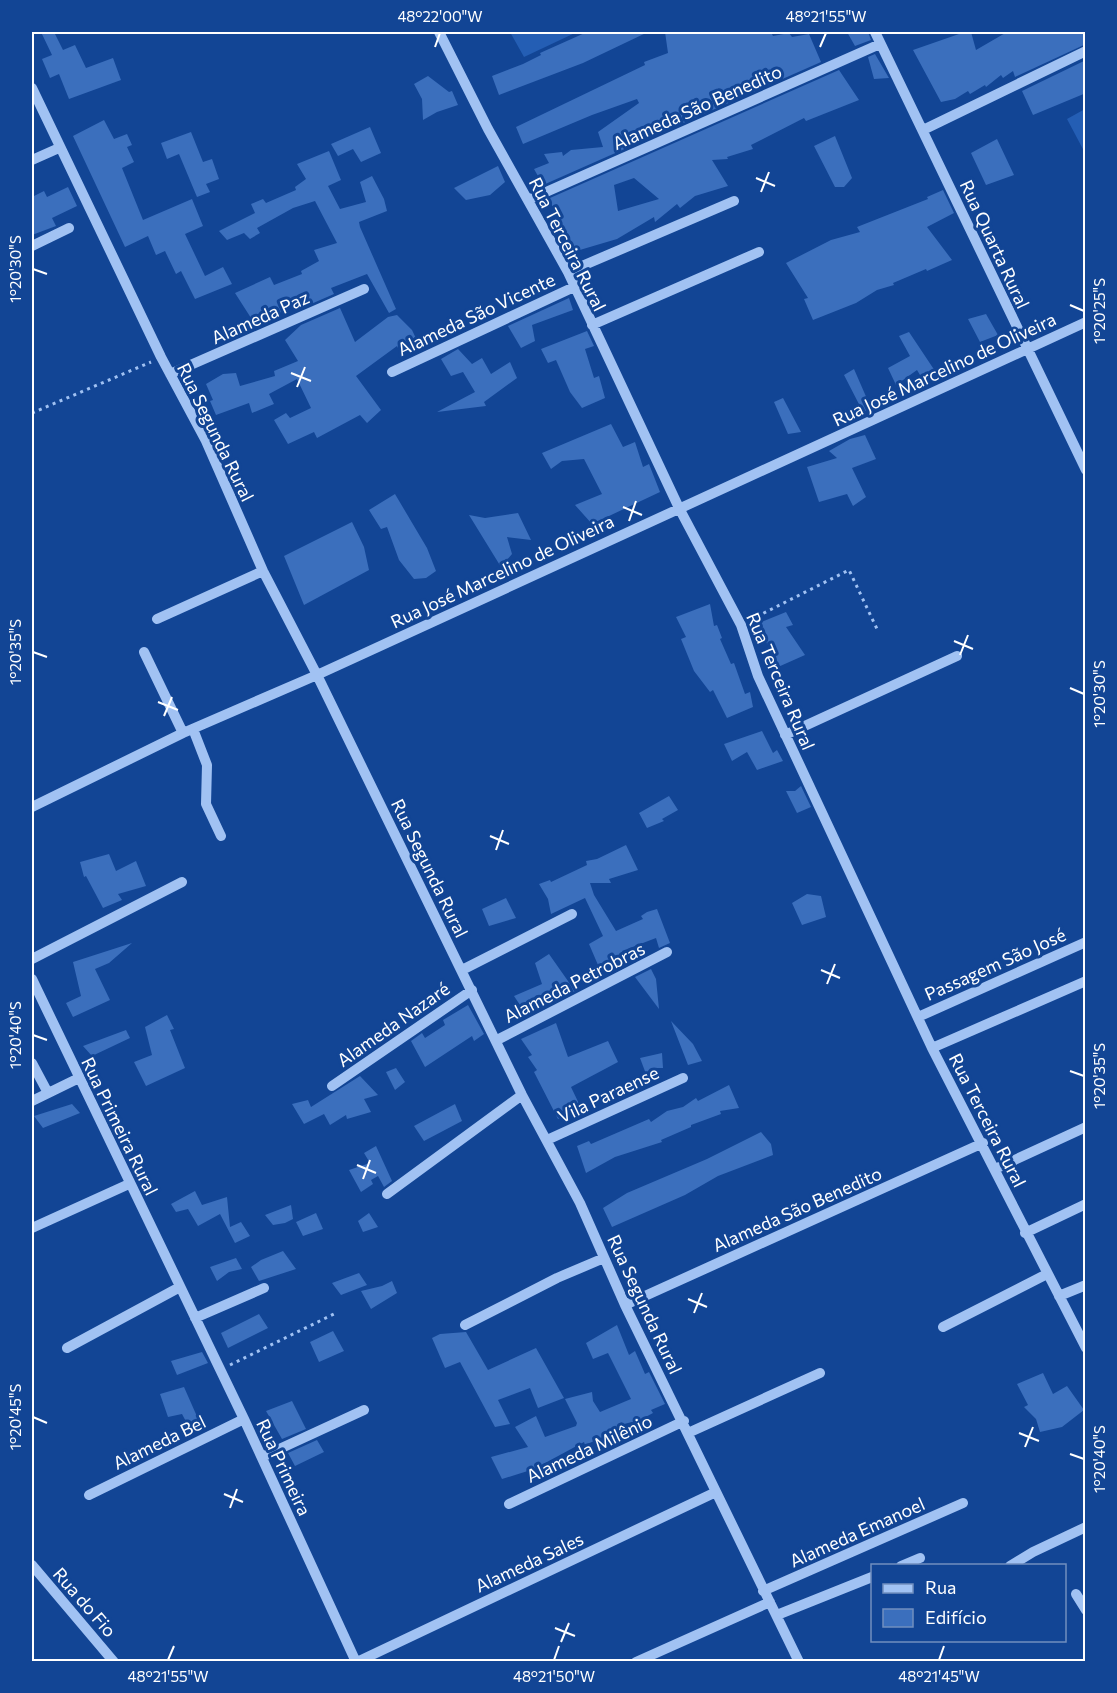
<svg xmlns="http://www.w3.org/2000/svg" width="1117" height="1693" font-family="Commissioner,sans-serif">
<rect width="100%" height="100%" fill="#124595"/>
<path fill="#245eb4" d="M510,32H577L524,57Z
M1085,109L1086,153H1085L1067,119Z"/>
<path fill="#3b6fbd" fill-rule="evenodd" d="M41,32H54L63,50L75,45L86,68L113,58L121,80L69,99L59,74L50,78L42,59L52,55Z
M587,32H648L583,63L499,95L492,76L523,64L541,55L540,53Z
M665,32H771L773,36L789,33L792,37L809,34L821,62L543,185L534,169L549,163L544,154L562,152L563,156L571,150L603,147L598,132L639,103L637,99L592,115L523,144L516,127L645,65L644,62L668,53Z
M847,32H868L871,40L855,46Z
M958,32H971L976,50L1007,32H1086V44L1015,77L1013,71L1003,78L1001,75L986,87L985,85L970,94L968,91L955,99L941,102L913,50L959,34Z
M875,54L889,78L874,79L868,57Z
M1086,60V93L1033,115L1022,91Z
M839,70L859,100L806,121L804,118L751,145L753,149L727,157L728,159L712,160L728,186L695,196L680,208L677,204L655,222L654,217L617,239L573,252L559,219L556,221L550,198ZM634,178L659,199L618,211L614,185Z
M428,76L449,92L452,91L458,105L437,112L423,120L422,99L414,84Z
M104,120L114,139L127,134L132,145L127,147L134,162L122,168L143,220L192,199L203,226L185,234L205,276L223,267L232,284L195,299L181,271L176,274L165,251L156,255L148,236L125,247L73,136Z
M370,127L381,153L361,162L353,149L338,156L331,144Z
M191,132L203,162L212,159L219,179L206,184L210,192L197,197L179,154L167,159L161,143Z
M835,136L852,178L844,187H835L814,146Z
M997,139L1014,175L986,185L971,153Z
M329,151L341,180L328,186L340,209L366,202L360,182L372,176L384,199L387,211L359,222L360,227L396,309L389,313L367,274L331,288L334,294L295,311L292,305L271,319L267,310L251,318L235,293L270,277L274,285L302,274L301,271L319,261L314,250L337,243L315,201L293,208L257,228L260,233L250,239L244,233L227,240L219,231L255,213L251,204L263,199L266,203L296,190L295,187L306,179L297,164Z
M498,166L505,182L490,195L466,200L454,188Z
M68,187L77,206L52,218L56,226L32,235V197L44,191L47,197Z
M943,190L954,213L927,227L952,260L927,271L926,269L893,283L894,285L877,290L856,303L813,320L804,299L808,298L786,263L831,240L860,232L857,227L928,199L927,197Z
M569,298L573,310L532,325L535,341L521,348L508,326Z
M340,308L355,342L388,317L397,315L412,330L420,347L401,354L397,346L356,376L381,410L367,423L360,415L317,438L314,432L288,444L274,420L286,413L290,418L311,408L297,379L269,394L274,404L252,413L249,403L216,415L210,401L213,400L206,384L223,374L236,373L240,386L275,376L274,371L298,361L285,340L301,325Z
M986,314L998,335L980,342L968,319Z
M587,331L594,346L585,349L594,378L599,376L605,398L582,408L570,392L556,360L548,363L541,349Z
M909,332L935,371L920,375L917,370L896,385L888,368L910,356L899,336Z
M458,349L472,364L482,358L491,374L510,362L517,378L484,402L486,406L437,412L475,392L463,372L451,376L441,359Z
M854,369L871,408L863,412L844,375Z
M783,398L801,432L788,434L774,402Z
M611,424L623,447L635,442L643,467L649,464L660,492L592,524L575,505L602,494L584,459L562,461L551,469L542,453Z
M865,435L876,459L852,468L866,497L853,506L847,494L819,502L807,467L837,458L829,451L850,439Z
M395,494L427,548L436,571L426,578L414,579L399,560L387,527L381,529L369,510Z
M518,513L531,540L507,537L512,554L501,567L469,515L485,518Z
M352,522L364,547L369,570L304,605L284,556Z
M710,604L714,626L717,625L722,638L720,639L731,664L734,663L745,694L750,692L753,707L727,718L713,690L710,692L694,671L681,639L686,637L676,617Z
M786,612L793,625L786,627L805,655L778,667L768,645L754,625Z
M762,731L773,753L777,750L783,761L757,770L747,752L732,761L724,744Z
M801,786L811,807L797,813L786,791H795Z
M669,796L678,810L662,819L664,821L647,828L639,813Z
M626,845L638,870L609,879L611,883H590L594,895L616,931L643,919L641,916L647,912L657,909L670,943L659,948L656,938L622,951L628,964L617,970L601,972L589,944L603,936L585,898L551,914L548,899L539,884L550,880L551,882L587,865L586,861L597,859Z
M109,854L116,871L136,861L146,886L118,894L122,900L103,908L86,876L84,877L80,862Z
M807,894L821,896L826,917L802,925L792,903Z
M506,898L516,918L489,926L482,909Z
M132,943L109,963L95,969L110,1000L73,1017L66,1003L81,996L73,962Z
M549,954L575,991L552,1003L524,1011L514,996L542,984L535,963Z
M651,969L656,979L659,1009L635,977Z
M468,1005L484,1034L474,1041L472,1036L425,1067L411,1041L422,1033L425,1038L445,1025L443,1020Z
M167,1015L174,1029L170,1030L185,1068L146,1086L134,1062L152,1055L145,1027Z
M671,1021L693,1044L702,1061L688,1065Z
M556,1023L568,1057L608,1041L618,1062L571,1087L582,1110L558,1119L534,1072L537,1070L528,1057L532,1055L521,1039Z
M126,1030L130,1038L92,1056L83,1046Z
M662,1053L663,1068H654L646,1074L640,1058Z
M396,1068L405,1082L395,1090L386,1072Z
M360,1076L378,1095L364,1099L371,1112L347,1119L346,1115L330,1125L324,1114L304,1124L292,1104L308,1100L311,1107Z
M729,1085L739,1108L720,1111L721,1114L691,1125V1127L661,1140L662,1142L615,1157L586,1173L577,1146L589,1141L591,1144L649,1119L651,1122L667,1111L683,1107L696,1098L698,1101Z
M72,1104L80,1113L43,1128L34,1116Z
M455,1104L462,1121L424,1141L414,1126Z
M761,1132L771,1144L773,1155L718,1176L685,1195L612,1227L603,1208L627,1193L707,1159Z
M376,1146L392,1181L384,1187L378,1176L371,1180L373,1184L361,1192L349,1170L370,1163L364,1153Z
M195,1191L202,1205L227,1197L230,1227L241,1222L250,1236L235,1243L220,1214L198,1226L188,1209L176,1212L171,1204Z
M291,1205L293,1219L285,1223L273,1225L265,1215Z
M316,1213L323,1229L303,1236L296,1222Z
M369,1213L378,1227L363,1232L358,1221Z
M283,1251L296,1269L259,1281L251,1267L261,1260Z
M236,1258L242,1269L229,1272L217,1281L210,1267Z
M359,1273L367,1285L341,1295L332,1283Z
M392,1281L397,1293L371,1309L361,1291L382,1286Z
M259,1314L268,1328L228,1348L221,1333Z
M617,1325L629,1355L635,1351L645,1374L649,1372L665,1404L651,1410L653,1413L640,1420L624,1424L626,1427L608,1431L610,1434L585,1445L584,1442L534,1469L502,1479L491,1457L528,1447L515,1427L536,1416L545,1437L576,1426L577,1423L565,1399L592,1392L593,1401L600,1412L631,1399L608,1353L593,1359L586,1343Z
M333,1331L344,1351L319,1362L310,1342Z
M466,1332L488,1370L536,1348L564,1398L538,1408L530,1388L498,1400L510,1424L495,1427L460,1362L445,1368L432,1338L440,1334Z
M202,1352L208,1363L177,1375L171,1361Z
M1043,1373L1053,1394L1067,1386L1084,1410L1062,1427L1040,1432L1036,1419L1024,1407L1028,1405L1017,1384Z
M184,1387L199,1421L191,1431L182,1414L168,1417L160,1394Z
M292,1401L306,1429L282,1439L266,1411Z
M317,1440L324,1452L295,1466L288,1453Z"/>
<g fill="none" stroke-linecap="round" stroke-linejoin="round">
<path stroke="#a1c2f3" stroke-width="3" stroke-dasharray="3 4.5" stroke-linecap="butt" d="M32,413L151,362
M750,620L849,570L878,631
M230,1365L336,1313"/>
<path stroke="#a1c2f3" stroke-width="10" d="M439,32L488,129L568,272L679,508L741,625L758,676L932,1048L1086,1348
M875,32L1086,470
M32,88L161,357L206,441L263,571L317,675L522,1095L580,1203L625,1305L799,1662
M923,130L1086,51
M32,160L59,148
M528,200L880,44
M32,246L69,228
M568,272L734,201
M592,325L759,252
M392,372L574,287
M170,374L364,289
M157,619L263,571
M144,652L183,733
M193,729L207,765L206,804L221,836
M785,735L957,656
M32,807L183,733L317,675L1086,322
M32,959L182,882
M462,970L572,914
M32,979L244,1419L356,1662
M918,1017L1086,942
M497,1040L667,952
M932,1048L1086,981
M32,1063L48,1093
M332,1086L472,990
M32,1101L79,1078
M547,1140L683,1078
M995,1169L1086,1127
M387,1194L522,1095
M32,1228L129,1184
M1025,1233L1086,1204
M1059,1296L1086,1285
M625,1305L983,1143
M195,1318L264,1288
M465,1325L557,1278L604,1258
M943,1327L1047,1274
M67,1348L180,1287
M688,1433L820,1373
M262,1457L364,1410
M89,1495L244,1419
M509,1504L684,1421
M32,1565L114,1662
M901,1566L920,1558
M1010,1566L1033,1552L1086,1527
M763,1591L963,1503
M1076,1594L1086,1610
M777,1615L872,1577
M357,1662L716,1492
M636,1662L770,1602"/>
</g>
<path fill="none" stroke="#fff" stroke-width="2" d="M435,47L440,33M820,47L826,33M756,178L775,186M761,192L769,172M33,269L47,274M1070,305L1084,311M291,373L311,381M297,387L305,367M623,507L642,515M629,521L636,501M954,641L973,649M33,652L47,657M960,655L968,635M1070,688L1084,694M158,702L178,710M164,716L172,697M490,836L509,844M496,850L503,830M821,970L840,978M827,984L835,964M33,1035L47,1040M1070,1071L1084,1076M357,1165L376,1173M363,1179L370,1160M688,1299L707,1307M694,1313L702,1293M33,1417L47,1423M1019,1433L1039,1441M1025,1447L1033,1427M1070,1454L1084,1459M224,1494L243,1502M230,1508L237,1489M555,1628L575,1636M561,1642L569,1623M168,1660L174,1646M554,1660L559,1646M939,1660L944,1646"/>
<g text-anchor="middle" dominant-baseline="central" stroke-width="6" stroke-linejoin="round" paint-order="stroke">
<g font-size="18" fill="#fff" stroke="#124595">
<text transform="translate(697 107) rotate(-24)">Alameda São Benedito</text>
<text transform="translate(568 244) rotate(63)">Rua Terceira Rural</text>
<text transform="translate(995 244) rotate(65)">Rua Quarta Rural</text>
<text transform="translate(476 314) rotate(-25)">Alameda São Vicente</text>
<text transform="translate(260 317) rotate(-24)">Alameda Paz</text>
<text transform="translate(944 369) rotate(-25)">Rua José Marcelino de Oliveira</text>
<text transform="translate(216 432) rotate(64)">Rua Segunda Rural</text>
<text transform="translate(502 571) rotate(-25)">Rua José Marcelino de Oliveira</text>
<text transform="translate(781 681) rotate(67)">Rua Terceira Rural</text>
<text transform="translate(430 868) rotate(64)">Rua Segunda Rural</text>
<text transform="translate(995 964) rotate(-24)">Passagem São José</text>
<text transform="translate(574 982) rotate(-27)">Alameda Petrobras</text>
<text transform="translate(393 1024) rotate(-35)">Alameda Nazaré</text>
<text transform="translate(608 1094) rotate(-25)">Vila Paraense</text>
<text transform="translate(988 1120) rotate(63)">Rua Terceira Rural</text>
<text transform="translate(120 1126) rotate(64)">Rua Primeira Rural</text>
<text transform="translate(797 1209) rotate(-24)">Alameda São Benedito</text>
<text transform="translate(645 1304) rotate(65)">Rua Segunda Rural</text>
<text transform="translate(159 1442) rotate(-26)">Alameda Bel</text>
<text transform="translate(589 1448) rotate(-25)">Alameda Milênio</text>
<text transform="translate(284 1467) rotate(65)">Rua Primeira</text>
<text transform="translate(857 1532) rotate(-24)">Alameda Emanoel</text>
<text transform="translate(529 1562) rotate(-25)">Alameda Sales</text>
<text transform="translate(85 1602) rotate(49)">Rua do Fio</text>
</g>
</g>
<rect width="1117" height="1693" fill="none" stroke="#124595" stroke-width="66"/>
<rect x="871" y="1564" width="195" height="78" fill="#124595" stroke="#718fbf" stroke-width="1.5"/>
<rect x="883" y="1584" width="30" height="9" fill="#a1c2f3" stroke="#718fbf" stroke-width="1.5"/>
<text x="925" y="1594" font-size="18" fill="#ffffff">Rua</text>
<rect x="883" y="1609" width="30" height="18" fill="#3b6fbd" stroke="#718fbf" stroke-width="1.5"/>
<text x="925" y="1624" font-size="18" fill="#ffffff">Edifício</text>
<rect x="33" y="33" width="1051" height="1627" fill="none" stroke="#fff" stroke-width="2"/>
<g font-size="15" text-anchor="middle" fill="#fff">
<text x="440" y="22">48°22'00"W</text>
<text x="826" y="22">48°21'55"W</text>
<text transform="translate(16 269) rotate(-90)" y="5">1°20'30"S</text>
<text transform="translate(1100 311) rotate(-90)" y="5">1°20'25"S</text>
<text transform="translate(16 652) rotate(-90)" y="5">1°20'35"S</text>
<text transform="translate(1100 694) rotate(-90)" y="5">1°20'30"S</text>
<text transform="translate(16 1035) rotate(-90)" y="5">1°20'40"S</text>
<text transform="translate(1100 1076) rotate(-90)" y="5">1°20'35"S</text>
<text transform="translate(16 1417) rotate(-90)" y="5">1°20'45"S</text>
<text transform="translate(1100 1459) rotate(-90)" y="5">1°20'40"S</text>
<text x="168" y="1682">48°21'55"W</text>
<text x="554" y="1682">48°21'50"W</text>
<text x="939" y="1682">48°21'45"W</text>
</g>
</svg>
